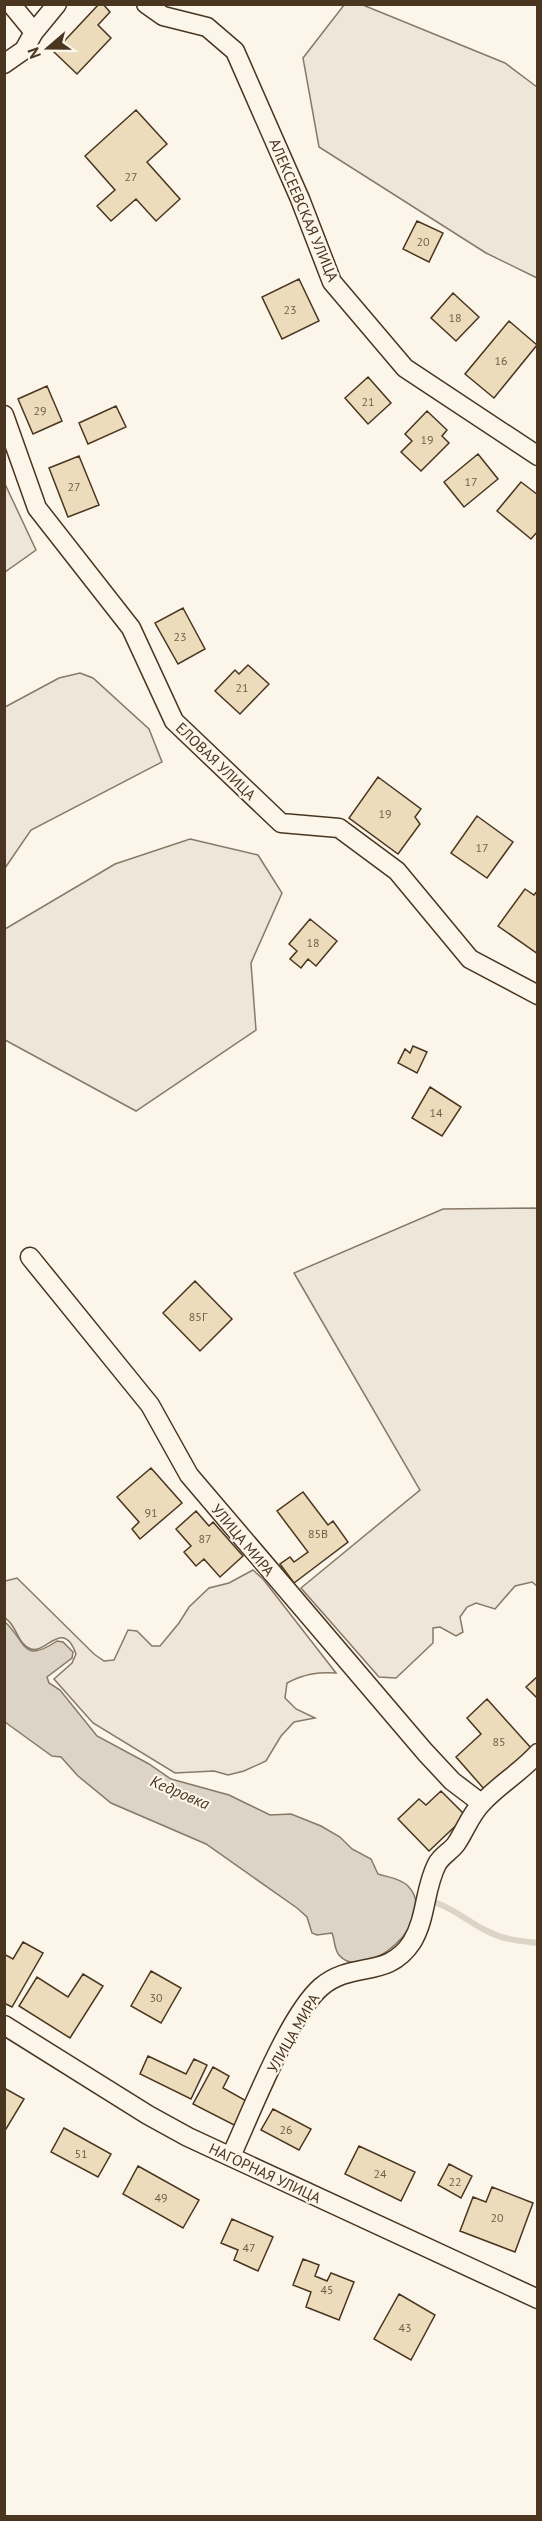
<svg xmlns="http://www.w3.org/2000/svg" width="542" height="2521" font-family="'PT Sans',sans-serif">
<rect width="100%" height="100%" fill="#fbf6e9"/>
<path fill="#ede6d9" stroke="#887966" stroke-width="1.5" d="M344,5H363L505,63L537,87V278L486,253L319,147L303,58Z
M5,484L36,550L5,572H4Z
M80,673L93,678L149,729L162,762L31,830L5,868V707L59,678Z
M190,839L258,855L282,893L251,963L256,1030L136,1111L5,1040V929L115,864Z
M535,1208L538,1210L537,1586L532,1582L515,1586L495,1609L476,1603L467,1607L460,1617L463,1632L456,1636L440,1627L433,1628V1643L396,1678L379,1677L301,1588L420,1490L294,1273L443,1209Z
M253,1570L263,1579L336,1673C317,1672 304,1674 287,1683L285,1698L296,1709L315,1718L294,1722L281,1736L266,1761L244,1771L228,1775L214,1771L175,1773L93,1723L54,1679L72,1663L76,1654C63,1618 46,1654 31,1649C17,1644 17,1625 5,1618V1581L17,1578L94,1654L104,1661L114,1660L128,1630L137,1631L152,1646H160L179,1623L189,1607L209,1588L229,1583Z"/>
<path fill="#dcd4c6" stroke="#887966" stroke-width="1.5" d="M4,1621C27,1641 21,1665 57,1641L63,1642L73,1652L72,1658L47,1677L49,1683L60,1690L97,1736L149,1764L171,1779L229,1795L270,1815L291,1814L321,1826L340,1837L352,1849L371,1859L378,1874C387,1877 400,1878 408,1886C441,1920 364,1985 339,1955C334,1949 335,1940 332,1933L317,1935L312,1933L307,1917L297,1908L206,1844L111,1803L78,1776L61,1757L52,1756L9,1725L4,1721Z"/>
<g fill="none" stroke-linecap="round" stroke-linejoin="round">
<path stroke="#dcd4c6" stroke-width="6" d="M434,1902C455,1909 468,1922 487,1931C504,1940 520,1941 538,1943"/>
</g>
<path fill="#ecdcbc" stroke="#4a3520" stroke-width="1.5" d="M99,4H103L110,12L98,25L111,38L77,74L54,52Z
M136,110L167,144L147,162L180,199L156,221L136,199L111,221L97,206L115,190L85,156Z
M417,221L443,233L429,262L403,249Z
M299,279L319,321L282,339L262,297Z
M453,293L479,317L456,341L431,318Z
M509,321L537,345L494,398L465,374Z
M368,377L391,403L368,424L345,398Z
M47,386L62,421L33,434L18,399Z
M116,406L126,427L88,444L79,423Z
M427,411L447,430L442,436L449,443L421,471L401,452L412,441L405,434Z
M478,454L498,479L464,507L444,482Z
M79,456L99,505L68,517L49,468Z
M521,482L538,495V531L531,539L497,511Z
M183,608L205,649L178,664L155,623Z
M248,665L269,684L240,714L215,691L235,670L239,674Z
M378,777L421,809L415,817L420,824L398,854L349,818Z
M477,816L513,842L487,878L451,853Z
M525,889L534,895L538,890V954L498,926Z
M310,919L337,941L316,966L308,959L301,968L290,959L297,951L289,944Z
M413,1046L427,1052L417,1073L398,1063L405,1049L410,1053Z
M430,1087L461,1107L442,1136L412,1118Z
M195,1281L232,1319L200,1351L163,1313Z
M151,1468L182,1503L140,1539L132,1529L139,1522L117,1497Z
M303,1492L328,1525L333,1521L348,1542L294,1583L280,1564L290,1557L294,1562L308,1552L277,1511Z
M196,1511L209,1526L213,1522L243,1556L220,1577L204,1559L196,1566L184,1552L191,1546L176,1529Z
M538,1676V1699L526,1687Z
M487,1699L531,1748L485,1790L456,1757L481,1734L467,1718Z
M441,1791L466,1816L429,1851L398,1819L419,1799L426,1805Z
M23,1942L43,1953L12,2007L4,2003V1954L13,1959Z
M151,1971L181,1988L161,2023L131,2006Z
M83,1974L103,1986L70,2038L19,2006L37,1977L68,1997Z
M148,2056L186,2074L194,2059L207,2065L191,2099L140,2074Z
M213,2067L229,2076L223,2088L250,2103L238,2127L193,2104Z
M4,2088L24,2099L6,2129H4Z
M273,2109L311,2129L299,2150L261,2130Z
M64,2128L111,2154L98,2177L51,2152Z
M359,2146L415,2172L401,2201L345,2174Z
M449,2164L472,2176L461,2198L438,2185Z
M138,2166L199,2200L183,2228L123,2194Z
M492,2187L533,2203L515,2252L460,2231L473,2197L486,2202Z
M232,2219L273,2237L258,2271L234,2260L238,2250L221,2243Z
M303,2259L319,2265L315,2276L327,2281L331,2273L354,2282L339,2320L306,2307L311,2292L293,2285Z
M399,2294L435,2315L411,2360L374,2339Z"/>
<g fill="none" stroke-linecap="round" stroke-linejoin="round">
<g stroke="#4a3520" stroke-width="21">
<path id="minor" d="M11,4L34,32
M146,4L163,16L207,27L235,51L300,199L332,282L405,368L538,456
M4,64L24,50L34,32L57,4
M4,415L37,508L131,628L174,721L281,823L339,828L397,871L470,959L538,995
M30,1257L150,1405L189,1475L425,1752L452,1781L481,1803
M4,2025L148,2115L188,2137L538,2299
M231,2156C251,2113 288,2016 321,1987C353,1960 387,1980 412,1942C427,1917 424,1889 437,1864C441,1856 451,1851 456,1844C465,1831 471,1813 483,1802C500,1784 521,1772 538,1753"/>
</g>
<use href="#minor" stroke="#fbf6e9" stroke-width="18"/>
</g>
<g text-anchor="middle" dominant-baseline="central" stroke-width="4.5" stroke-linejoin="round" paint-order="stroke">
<g font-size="12" fill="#725f47">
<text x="131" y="176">27</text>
<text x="423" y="241">20</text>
<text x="290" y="309">23</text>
<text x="455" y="317">18</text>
<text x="501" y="360">16</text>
<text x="368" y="401">21</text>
<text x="40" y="410">29</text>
<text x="427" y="439">19</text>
<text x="471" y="481">17</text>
<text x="74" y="486">27</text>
<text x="180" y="636">23</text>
<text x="242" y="687">21</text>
<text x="385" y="813">19</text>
<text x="482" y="847">17</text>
<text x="313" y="942">18</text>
<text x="436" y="1112">14</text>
<text x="198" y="1316">85Г</text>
<text x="151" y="1512">91</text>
<text x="318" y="1533">85В</text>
<text x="205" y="1538">87</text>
<text x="499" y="1741">85</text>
<text x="156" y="1997">30</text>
<text x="286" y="2129">26</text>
<text x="81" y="2153">51</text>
<text x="380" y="2173">24</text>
<text x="455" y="2181">22</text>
<text x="161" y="2197">49</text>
<text x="497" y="2217">20</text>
<text x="249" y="2247">47</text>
<text x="327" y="2289">45</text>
<text x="405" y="2327">43</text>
</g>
<g font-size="15" fill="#4a3520" stroke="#fbf6e9">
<text transform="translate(304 210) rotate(67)">АЛЕКСЕЕВСКАЯ УЛИЦА</text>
<text transform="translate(216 761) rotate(44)">ЕЛОВАЯ УЛИЦА</text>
<text transform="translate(243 1540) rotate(50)">УЛИЦА МИРА</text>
<text transform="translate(293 2033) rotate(-60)">УЛИЦА МИРА</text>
<text transform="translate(265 2173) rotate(25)">НАГОРНАЯ УЛИЦА</text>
</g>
<g font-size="16" font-style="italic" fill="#4a3520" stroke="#fbf6e9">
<text transform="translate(180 1792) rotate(23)">Кедровка</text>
</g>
</g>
<rect width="542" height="2521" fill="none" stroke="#4a3520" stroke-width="12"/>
<g transform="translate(48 48) rotate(250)" stroke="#fbf6e9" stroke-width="4.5" paint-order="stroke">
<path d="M0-4.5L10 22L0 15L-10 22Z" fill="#4a3520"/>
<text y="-9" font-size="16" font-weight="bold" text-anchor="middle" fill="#4a3520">N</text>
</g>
</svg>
